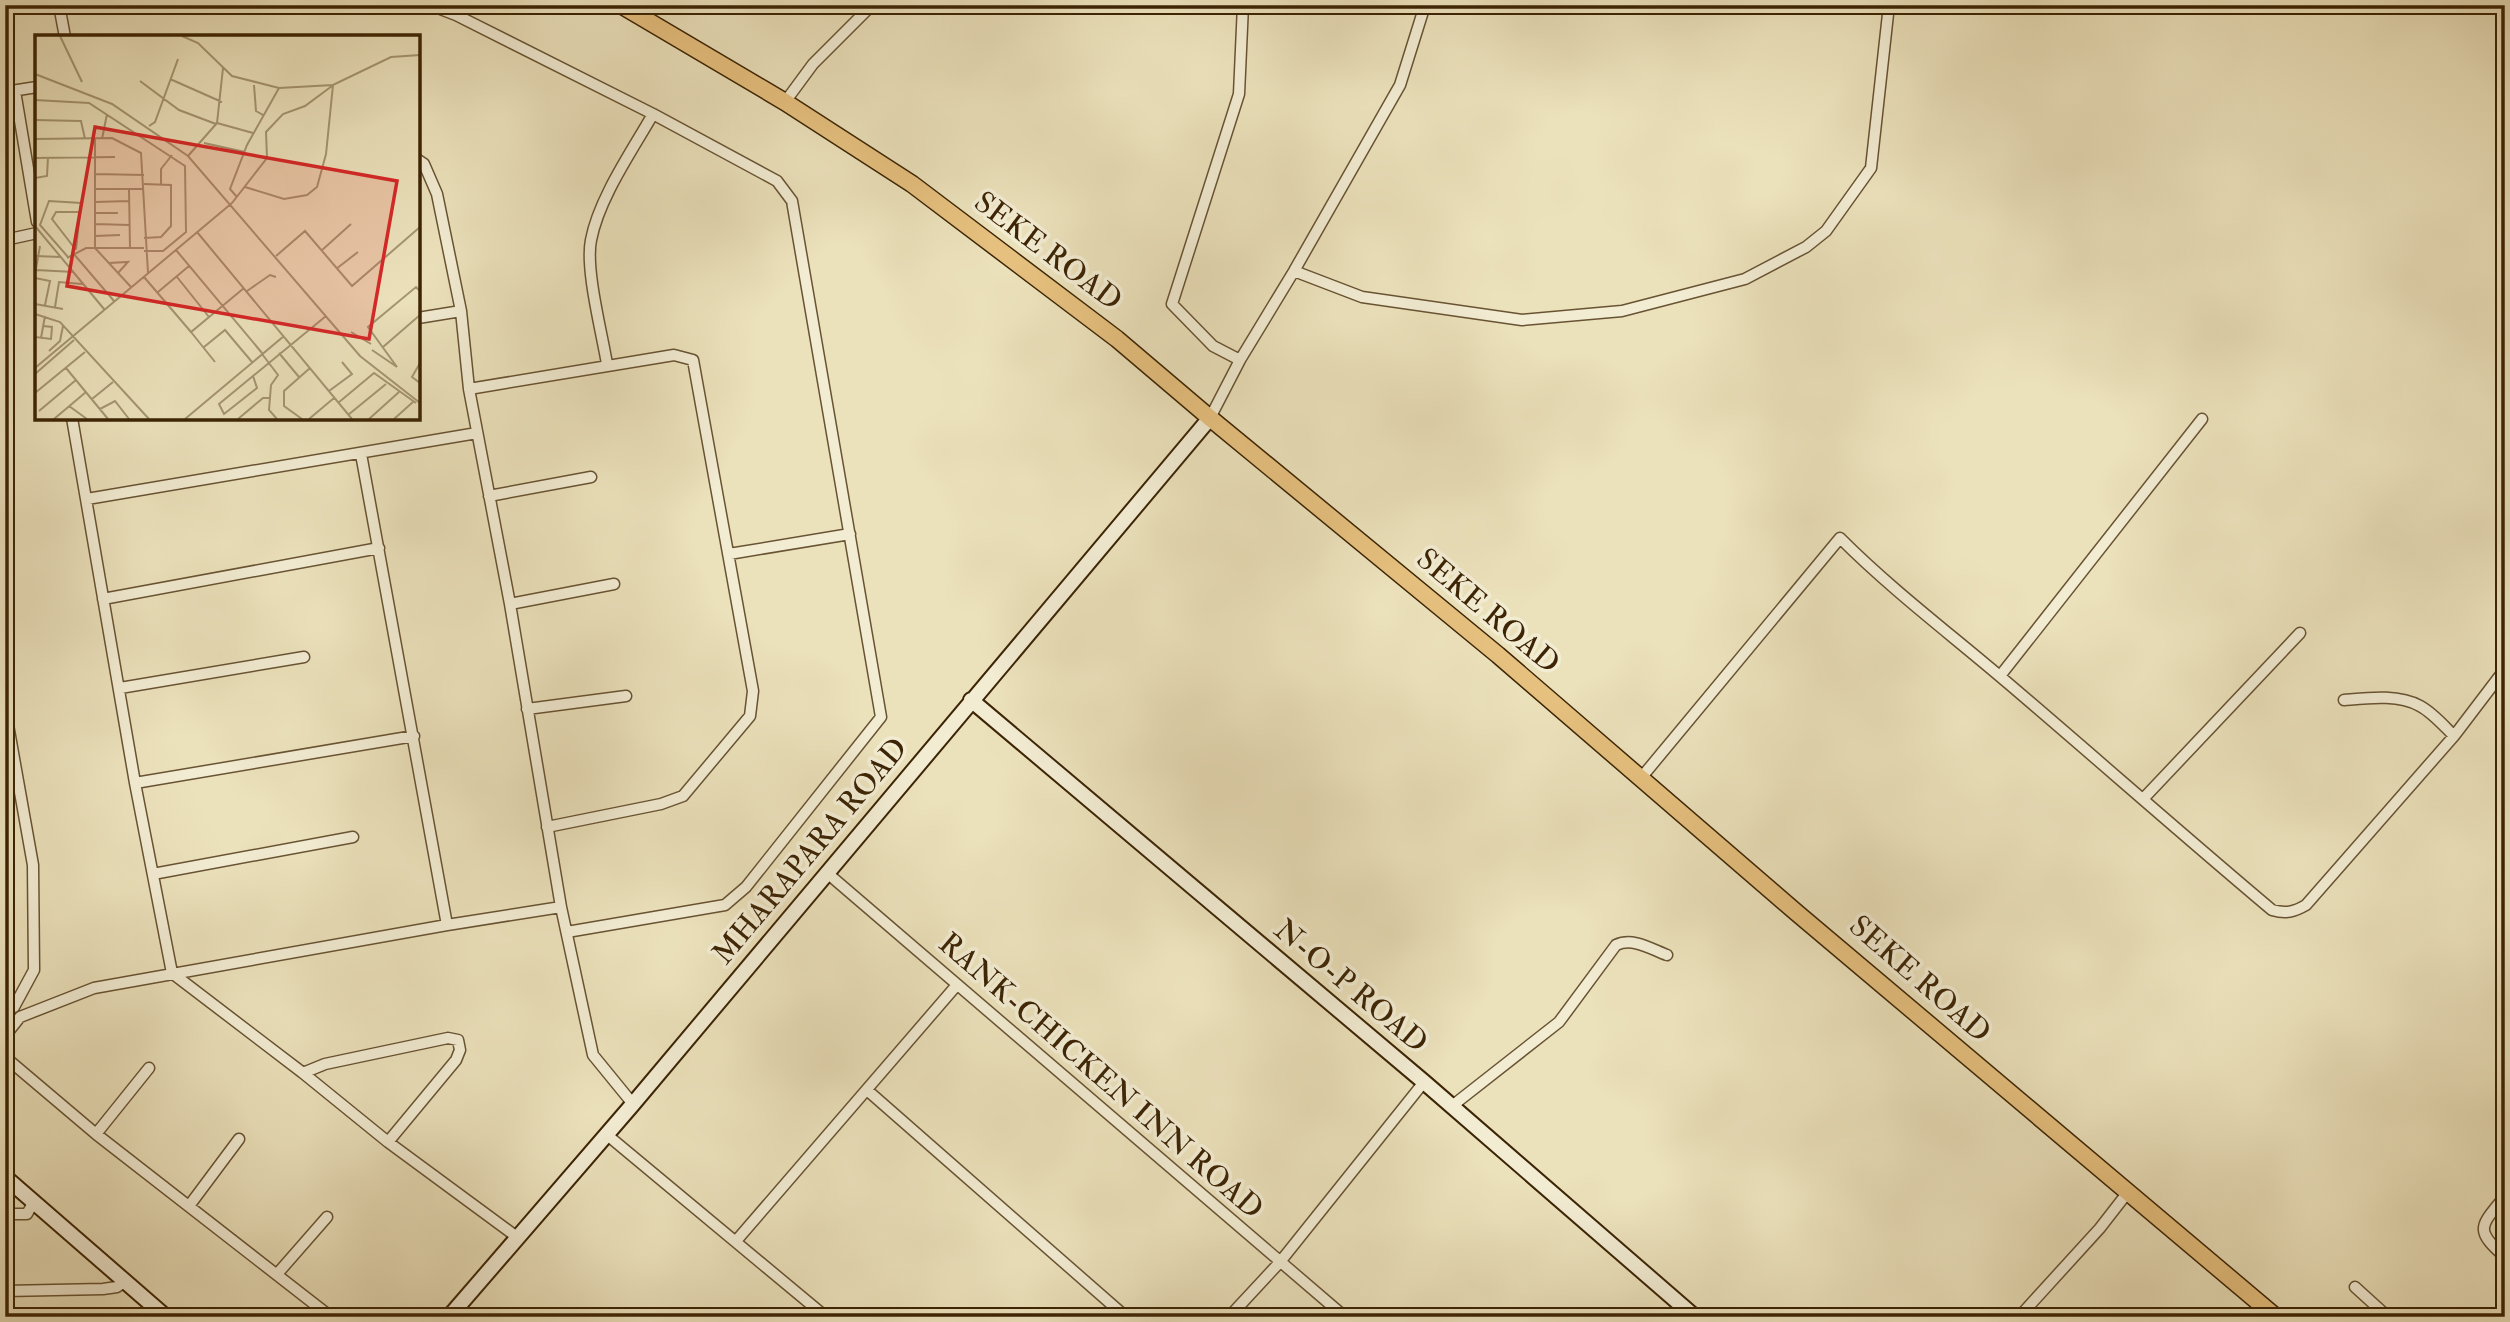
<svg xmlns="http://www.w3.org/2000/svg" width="2510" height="1322" font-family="'IM FELL Double Pica',serif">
<rect width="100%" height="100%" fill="#ebe1bb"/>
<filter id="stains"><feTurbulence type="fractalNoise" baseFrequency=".00286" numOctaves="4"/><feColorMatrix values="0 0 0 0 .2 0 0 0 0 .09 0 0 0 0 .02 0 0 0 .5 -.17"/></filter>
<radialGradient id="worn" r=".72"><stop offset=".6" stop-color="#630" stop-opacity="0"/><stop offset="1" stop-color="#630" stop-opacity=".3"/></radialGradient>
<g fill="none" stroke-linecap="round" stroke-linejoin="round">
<g stroke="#685332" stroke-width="13">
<path id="street" d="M59,5L65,37
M430,5L456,15L653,114L777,181L792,201L881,717L746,887L725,905L567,932
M15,91L37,222
M5,92L37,87
M785,102L813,64L872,5
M418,160L424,164L437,194L461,311L469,389L510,604L561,907L593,1055L633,1104
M5,240L37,233
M1294,271L1362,297L1522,320L1622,311L1745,279L1806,247L1826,231L1871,168L1889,5
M418,318L461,311
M1240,360L1213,346L1172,304L1239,94L1243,5
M607,364C602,333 585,269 591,240C599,198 632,151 653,114
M469,389L674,355L693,360L753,691L750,716L683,796L661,804L547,827
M72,418L135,783L172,973L303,1073L388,1142L517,1237
M1210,418L1240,360L1294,271L1400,85L1425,5
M361,454L447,925
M489,496L591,477
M87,499L477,433
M729,554L850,534
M103,599L379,548
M510,604L614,584
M2000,676L2202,419
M120,688L304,657
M2344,700C2368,698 2398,694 2420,706C2433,713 2444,726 2454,736
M5,708L33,865L34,970L14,1007
M527,709L626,696
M1641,778L1840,538C1893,591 1953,636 2009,684C2097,759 2184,836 2272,910C2286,914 2294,912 2306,905L2454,736L2505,669
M135,783L414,736
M2143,799L2300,633
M826,872L1345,1317
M153,874L353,837
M5,1036L20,1017L94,988L447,925L561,907
M5,1057L96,1134L331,1317
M303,1073L325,1064L448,1038L458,1040L460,1050L456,1060L388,1142
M867,1090L1126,1317
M1452,1106L1559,1022L1616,945C1633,937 1651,949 1667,955
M96,1134L149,1068
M606,1134L826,1317
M2505,1196C2481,1226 2473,1229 2505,1257
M189,1206L239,1139
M5,1214H27L34,1201
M736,1241L956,986
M278,1273L327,1217
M2355,1287L2388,1317
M5,1291L103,1289L117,1287L124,1282
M1229,1317L1280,1262L1424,1082
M2019,1317L2100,1228L2128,1192"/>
</g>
<g stroke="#3c2404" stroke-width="18">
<path id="secondary" d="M971,700L1424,1082L1695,1317
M5,1177L166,1317
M449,1317L633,1104L1210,418"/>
</g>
<g stroke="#3c2404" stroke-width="19">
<path id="primary" d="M621,5L785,102L912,184L1117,339L1210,418L1498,655L1797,913L2276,1317"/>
</g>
<use href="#street" stroke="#f2ecd3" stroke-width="10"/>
<use href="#secondary" stroke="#f2ecd3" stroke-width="14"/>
<use href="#primary" stroke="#e6c07e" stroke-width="16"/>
</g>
<g text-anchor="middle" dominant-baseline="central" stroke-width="7" stroke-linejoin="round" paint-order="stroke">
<g font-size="30" fill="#3c2404" stroke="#f2ecd3">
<text transform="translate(1048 251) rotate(37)">SEKE ROAD</text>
<text transform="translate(1488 611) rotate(40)">SEKE ROAD</text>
<text transform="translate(810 851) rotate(-50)">MHARAPARA ROAD</text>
<text transform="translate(1920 979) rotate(41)">SEKE ROAD</text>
<text transform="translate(1351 986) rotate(40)">N-O-P ROAD</text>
<text transform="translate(1101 1076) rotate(41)">RANK-CHICKEN INN ROAD</text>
</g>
</g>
<g transform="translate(35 35)">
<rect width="385" height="385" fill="#ebe1bb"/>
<path fill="none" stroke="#a59572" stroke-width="2" d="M25,1L47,47M147,1L163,8L197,41L244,53L298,50L356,22L385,20M0,39L77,69L153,121L325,321L385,368M135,44L187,67M105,46L144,75L181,89M219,50L221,76L228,80M0,65L54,68L150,131L151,197L128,216H109M0,85L46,86L50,104M182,88L218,98M114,91L120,87L143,24M0,104L77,103L106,118L113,238M60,104V213L96,252M67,104L72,79M169,108L210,117M153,121L182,88L188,33M0,123L80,122M60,139L109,140M0,143L12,141L13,122M109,149L136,150V191L126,202L109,203M126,149V134L137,120M210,152L249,164L272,160L282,152L291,119L298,50M60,154H108M94,155L95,213M202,162L195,154L212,110L244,53M60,167L94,166M197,168L232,123L231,97L248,79L270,71L297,51M60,178H83M60,189L94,190M0,191L69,274M162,197L317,384M60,201L85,200M41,215L17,184L21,177H46M141,215L227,318M286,216L316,189M38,218L79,266M0,221L26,222M241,221L270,196L317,251L385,192M33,222L5,190L14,166L46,168L41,214M32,223L51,213H109M74,228L93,227L83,238M301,234L323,217M1,235L39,237M0,239L5,211M109,242L156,297L209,253M142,242L174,282M0,243L15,246L10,270M212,256L235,240L241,242M123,257L154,231M0,269L28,274M20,272L24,247L47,249M0,279L25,287L114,384M156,297L180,327M316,297L336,309M0,302L16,304L17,292L8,291M6,303L10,281M169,312L190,295L217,327M348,312L385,280M337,315L362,332L333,292L381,252L385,256M14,316L25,306L28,291M244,318L264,342M227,319L243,340L236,350L234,375L242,384M385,328L377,342L385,348M0,333L197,168M31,333L73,384M0,339L39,305M218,341L222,353L189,379L184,369L291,281M294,356L317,339L307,327M0,358L50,317M57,364L78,347M303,368L339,338L381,368M34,371L52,384M65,374L80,366L94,384M4,376L41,345M313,380L351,349M19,384L51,357M150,384L249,301M203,384L228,363H235M267,384L249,371V356L275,333M274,384L299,363M334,384L364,357M359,384L378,367"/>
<path fill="#d62828" fill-opacity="0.15" stroke="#d62828" stroke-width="3.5" d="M60,92L362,146L334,304L32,251Z"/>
<rect width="385" height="385" fill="none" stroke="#3c2404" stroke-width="3.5"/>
</g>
<rect width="2510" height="1322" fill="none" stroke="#ebe1bb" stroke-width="28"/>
<rect x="7" y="7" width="2496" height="1308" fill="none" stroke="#3c2404" stroke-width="3.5"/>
<rect x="14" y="14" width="2482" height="1294" fill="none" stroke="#3c2404" stroke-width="2"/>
<rect width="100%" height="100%" filter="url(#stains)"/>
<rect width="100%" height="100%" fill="url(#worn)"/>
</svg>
